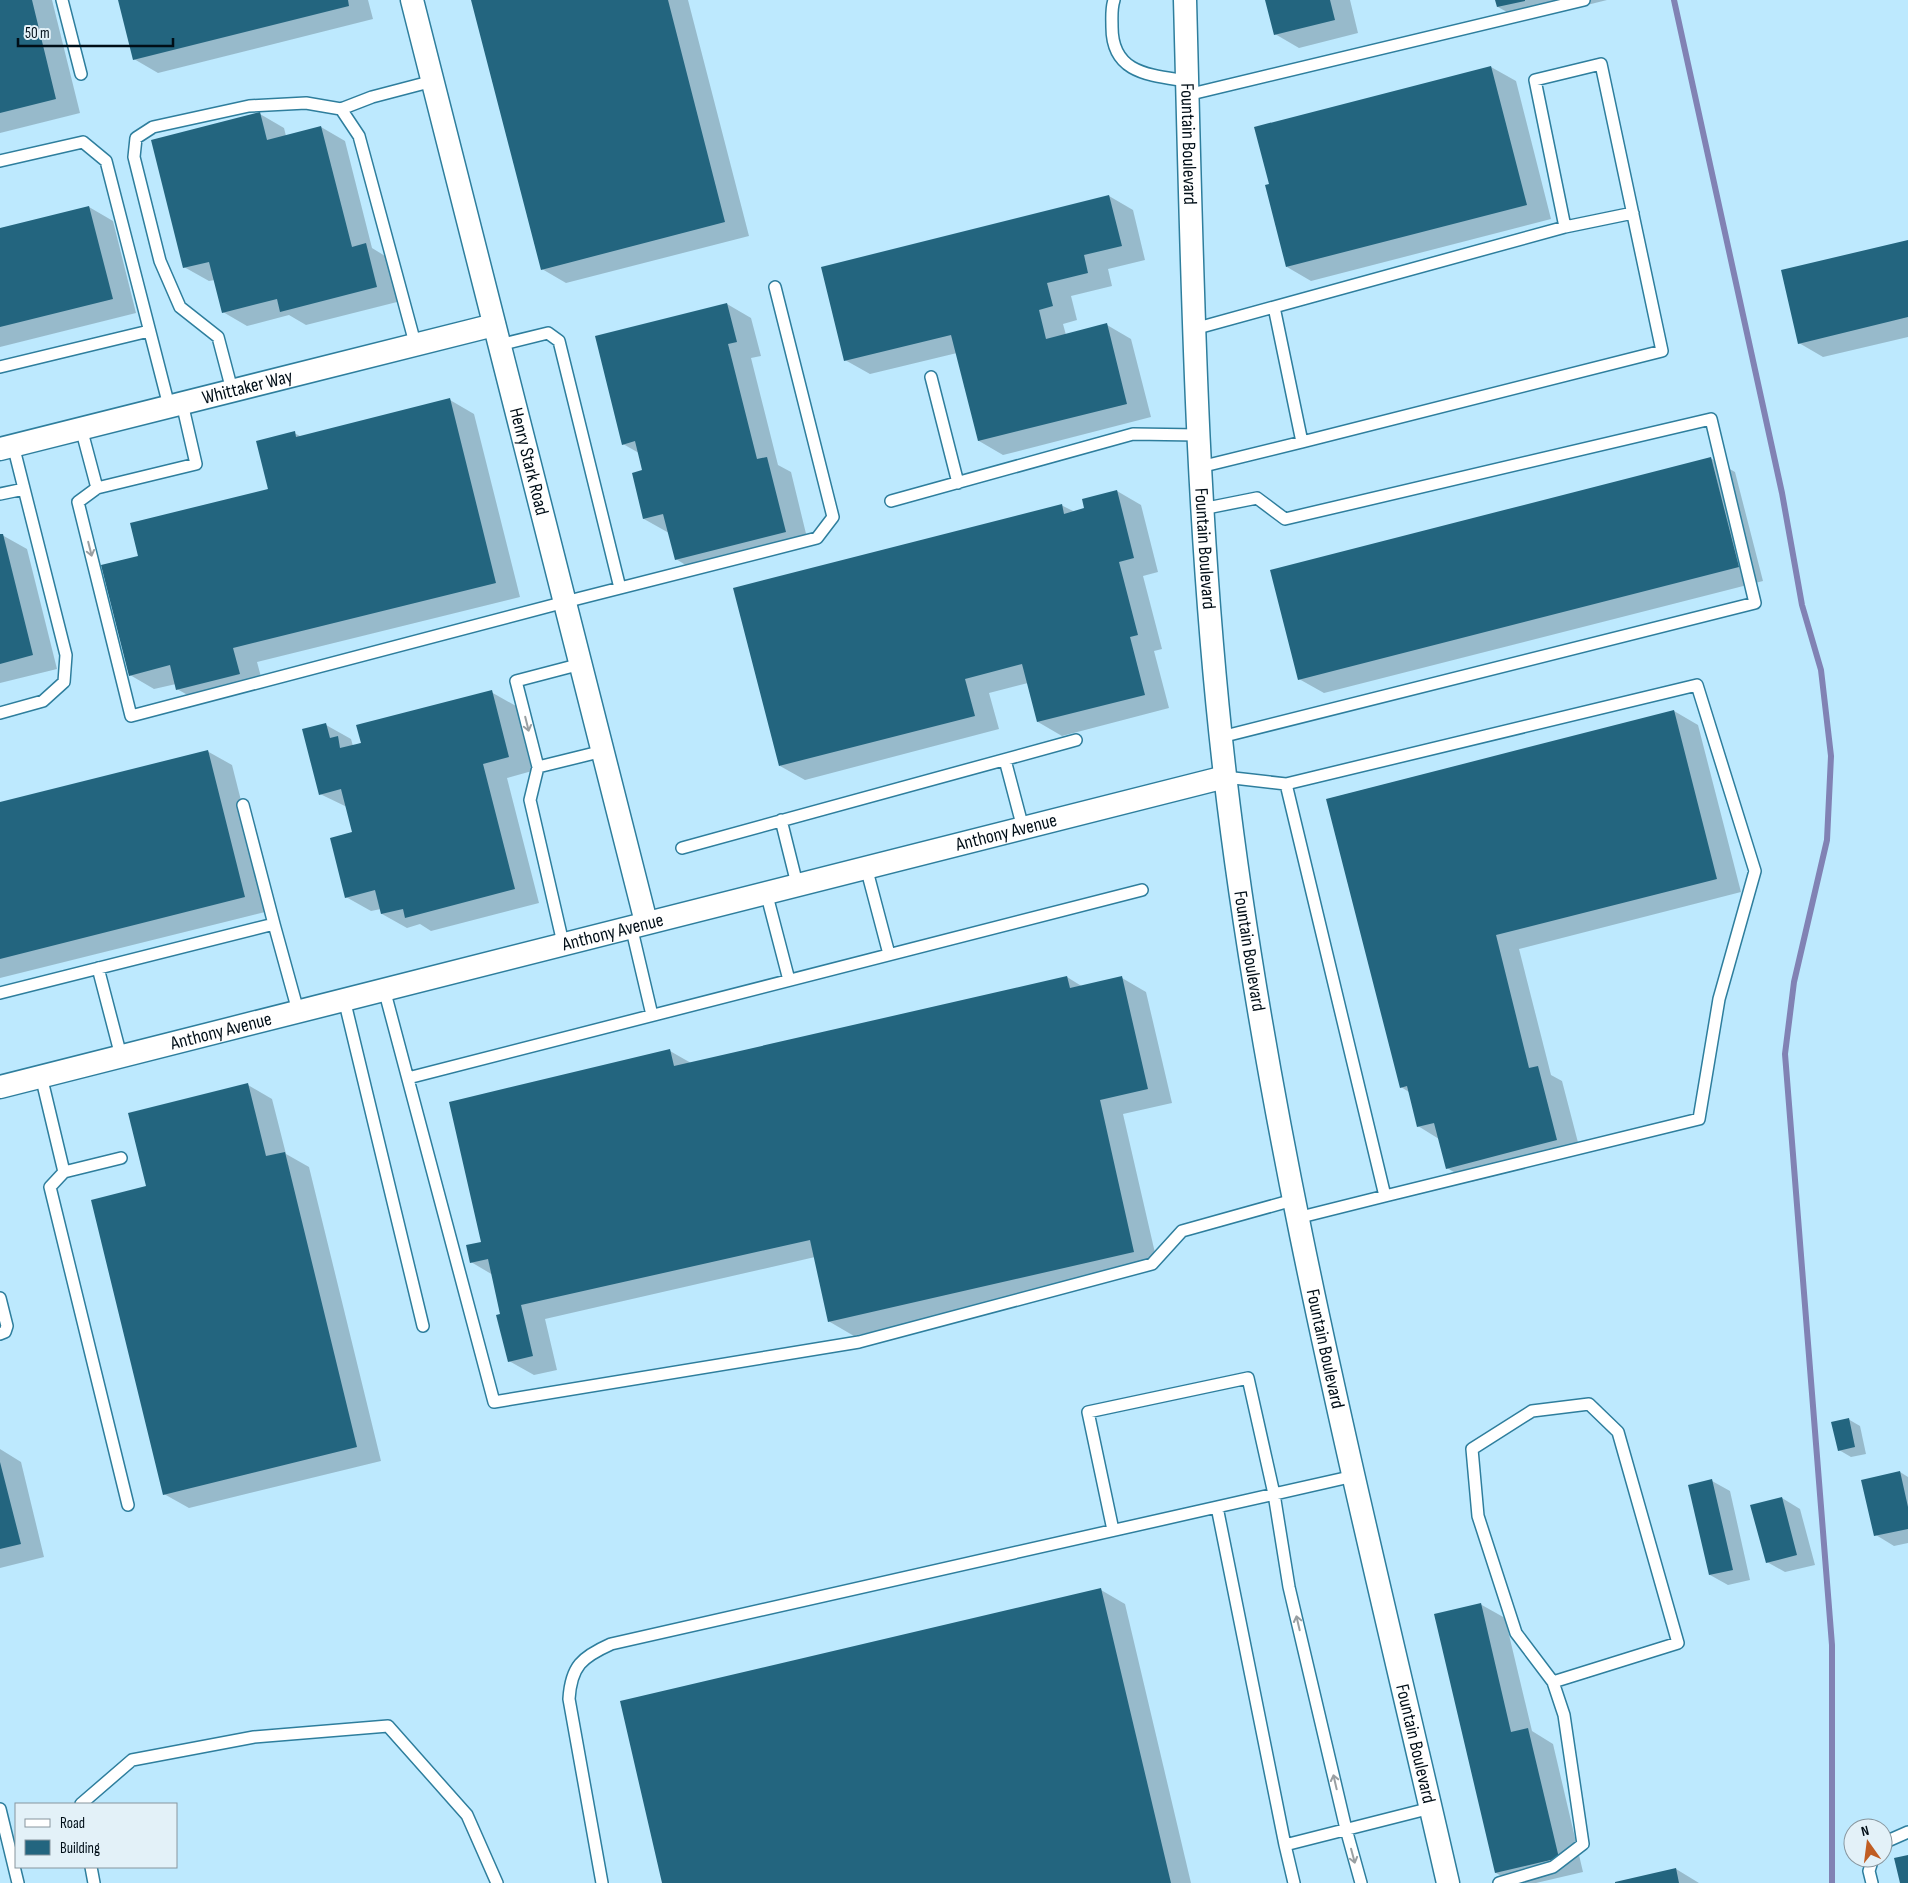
<svg xmlns="http://www.w3.org/2000/svg" width="1908" height="1883" font-family="'Sofia Sans Condensed',sans-serif">
<rect width="100%" height="100%" fill="#bde9fe"/>
<path fill="#0003" d="M0,0H52L80,113L0,133Z
M119,0H368L373,19L158,73L134,59Z
M473,0H688L749,236L566,283L542,269Z
M1266,0H1350L1358,33L1299,48L1275,34Z
M1497,0H1607L1523,21L1498,7Z
M1491,67L1516,81L1551,219L1311,281L1287,267Z
M260,114L284,128L286,136L321,127L345,141L372,248L390,259L401,301L306,325L289,315L247,326L223,312L215,280L209,281L184,267Z
M1109,196L1133,210L1145,260L1108,269L1112,286L1071,296L1077,320L1063,324L1066,335L1107,325L1131,339L1151,417L1003,455L979,441L957,353L870,374L845,360Z
M89,207L113,221L136,313L0,347V229Z
M1908,241V337L1823,357L1799,343Z
M727,304L751,318L761,356L751,358L778,465L791,472L809,546L700,574L676,559L669,533L644,519V471L639,453L623,444Z
M450,400L474,414L520,597L257,662L264,688L202,703L177,689L176,684L154,689L130,675L139,556L270,490L294,433L302,437Z
M1710,458L1735,472L1763,581L1324,693L1299,679Z
M1117,491L1141,505L1158,572L1143,576L1162,649L1154,651L1169,708L1062,736L1038,722L1028,683L989,693L999,729L805,780L780,766L1061,505L1075,512L1086,509Z
M2,535L27,549L57,669L0,683V536Z
M491,692L516,706L532,771L507,778L539,903L431,931L420,924L407,928L382,914L381,909L371,911L346,897L354,833L347,807L320,794L326,725L351,739L353,746Z
M1674,711L1698,725L1741,892L1519,949L1551,1075L1562,1081L1581,1154L1471,1182L1447,1168L1439,1139L1418,1126L1409,1092L1401,1087L1328,799Z
M207,751L232,765L269,911L0,978V803Z
M1067,977L1083,987L1122,978L1146,992L1172,1103L1123,1114L1158,1266L854,1336L830,1322L815,1257L545,1319L557,1370L534,1375L509,1361L493,1275L471,1262L482,1242L670,1051L691,1063Z
M248,1085L272,1099L286,1154L309,1167L381,1461L189,1508L164,1494L148,1187Z
M1848,1419L1860,1426L1866,1454L1851,1457L1839,1450Z
M0,1449L21,1462L44,1557L0,1568Z
M1900,1472L1908,1477V1543L1894,1546L1876,1535Z
M1712,1481L1730,1491L1750,1580L1728,1585L1710,1575Z
M1782,1498L1800,1509L1815,1565L1785,1572L1767,1562Z
M1101,1590L1125,1604L1191,1883H663Z
M1480,1604L1505,1618L1532,1731L1553,1744L1583,1872L1536,1883H1514L1496,1873Z
M1676,1869L1699,1883H1617Z"/>
<g fill="none" stroke-linecap="round" stroke-linejoin="round">
<path stroke="#8182b4" stroke-width="6" d="M1674,0L1782,493L1802,605L1821,670L1831,756L1827,840L1794,982L1785,1054L1832,1645V1883"/>
</g>
<path fill="#23657f" d="M0,0H32L56,99L0,113Z
M118,0H348L349,6L133,60Z
M471,0H668L725,222L541,270Z
M1265,0H1330L1335,20L1274,35Z
M1495,0H1525V1L1497,7Z
M1491,66L1527,205L1286,267L1265,185L1269,184L1254,127Z
M260,112L267,140L321,126L352,247L366,243L377,287L280,312L277,299L222,313L209,262L183,268L151,140Z
M1109,195L1122,246L1084,255L1088,273L1047,283L1053,306L1039,310L1046,339L1107,323L1127,404L978,441L951,335L844,361L821,267Z
M89,206L113,299L0,327V228Z
M1908,240V317L1798,344L1781,270Z
M727,303L737,342L728,344L757,459L767,457L786,532L675,560L663,514L643,519L632,473L642,470L635,441L622,445L595,336Z
M450,398L496,583L233,648L240,674L176,690L170,665L129,676L101,565L138,556L130,523L268,489L256,441L295,431L296,437Z
M1711,457L1739,567L1298,680L1270,570Z
M1117,490L1134,558L1119,562L1138,635L1130,637L1145,695L1037,722L1022,664L965,679L975,716L779,766L733,588L1062,504L1064,514L1084,508L1082,499Z
M0,534H3L33,655L0,664Z
M492,690L509,757L483,764L515,889L405,918L403,909L381,914L375,890L345,898L330,838L352,832L341,789L319,795L302,729L326,723L330,738L338,736L340,748L361,743L356,725Z
M1674,710L1717,879L1496,935L1529,1068L1538,1066L1557,1140L1446,1169L1434,1123L1417,1127L1407,1086L1400,1088L1326,799Z
M208,750L245,897L0,959V802Z
M1067,976L1070,988L1122,976L1148,1089L1100,1100L1134,1252L828,1322L810,1240L521,1305L533,1356L508,1362L496,1315L500,1314L488,1259L470,1263L466,1245L481,1242L449,1102L670,1049L674,1066Z
M248,1083L266,1156L285,1152L357,1447L163,1495L91,1200L146,1186L128,1113Z
M1849,1418L1855,1447L1838,1451L1831,1422Z
M0,1462L21,1544L0,1549Z
M1900,1471L1908,1507V1529L1874,1536L1861,1480Z
M1712,1479L1733,1570L1709,1575L1688,1485Z
M1782,1497L1797,1555L1766,1563L1750,1505Z
M1101,1588L1171,1883H662L620,1701Z
M1481,1603L1511,1732L1528,1728L1559,1858L1495,1873L1434,1614Z
M1908,1855V1883H1900L1894,1858Z
M1676,1868L1679,1883H1615V1882Z"/>
<g fill="none" stroke-linecap="round" stroke-linejoin="round">
<g stroke="#2e7e9d" stroke-width="14">
<path id="lane" d="M62,0L81,74
M1114,0C1111,9 1112,17 1112,27C1112,74 1150,75 1187,81
M1187,95L1584,0
M341,109L372,97L433,81
M0,161L83,142L106,161L169,406
M1565,227L1633,213
M1274,307L1565,227L1535,80L1601,64L1662,351L1302,442
M1194,329L1274,307L1302,442L1200,467
M499,345L548,333L559,341L620,588
M0,367L149,331
M931,377L958,483
M232,390L218,337L180,307L160,261L134,157L136,138L153,127L249,106L306,103L341,109L359,136L415,343
M182,403L196,464L97,488L78,502L131,716L565,602L817,538L833,517L775,287
M81,428L97,488
M0,494L24,489
M891,501L1133,434L1198,435
M1202,509L1257,498L1285,519L1711,419L1755,603L1221,737
M0,713L43,701L64,682L66,655L13,445
M1005,760L1023,828
M538,767L516,681L581,664
M1225,777L1286,784L1385,1196L1297,1218
M1286,784L1697,685L1755,871L1719,999L1699,1119L1385,1196
M243,805L274,924
M781,820L797,884
M682,848L1076,740
M866,867L889,954
M766,892L789,980
M631,926L652,1015
M563,943L530,800L538,767L603,751
M98,968L121,1056
M384,989L494,1402L859,1342L1152,1264L1182,1231L1293,1200
M0,993L274,924L298,1011
M344,999L423,1326
M41,1076L64,1172L50,1187L128,1505
M408,1078L1142,890
M64,1172L121,1158
M0,1298L7,1326L5,1332L0,1334
M1113,1530L1088,1412L1248,1378L1274,1494L1289,1587L1346,1829L1361,1883
M81,1804L132,1760L254,1737L388,1726L467,1815L497,1883
M0,1809L18,1883
M1883,1843L1908,1832
M1285,1845L1217,1507L1354,1476
M91,1867L94,1883
M602,1883L569,1699C571,1666 582,1657 611,1644L1217,1507
M1294,1883L1285,1845L1431,1808
M1499,1883L1553,1867L1583,1844L1564,1715L1553,1682L1516,1633L1478,1516L1472,1449L1532,1411L1589,1404L1618,1432L1678,1643L1553,1682
M1872,1883L1869,1871L1873,1858"/>
</g>
<g stroke="#2e7e9d" stroke-width="25">
<g id="street">
<path id="s1" d="M412,0L646,922"/>
<path id="s2" d="M1185,0C1192,259 1195,518 1225,775C1269,1150 1364,1516 1448,1883"/>
<path id="s3" d="M0,449L494,325"/>
<path id="s4" d="M0,1087L1225,777"/>
</g>
</g>
<use href="#lane" stroke="#fff" stroke-width="11"/>
<use href="#street" stroke="#fff" stroke-width="22"/>
</g>
<defs><path id="oneway-shaft" d="M-6 0H5M1.5-3L5.5 0L1.5 3" fill="none" stroke-width="1.6" stroke-linecap="round" stroke-linejoin="round" transform="scale(1.25)"/></defs>
<g stroke="#999fa2">
<use href="#oneway-shaft" transform="translate(90 549) rotate(76)"/>
<use href="#oneway-shaft" transform="translate(527 724) rotate(76)"/>
<use href="#oneway-shaft" transform="translate(1298 1623) rotate(-103)"/>
<use href="#oneway-shaft" transform="translate(1335 1782) rotate(-103)"/>
<use href="#oneway-shaft" transform="translate(1353 1856) rotate(75)"/>
</g>
<g text-anchor="middle" dominant-baseline="central" stroke-width="5" stroke-linejoin="round" paint-order="stroke">
<g font-size="19" fill="#000e17" stroke="#e3f1f8">
<text stroke="none"><textPath href="#s2" startOffset="144">Fountain Boulevard</textPath></text>
<text stroke="none"><textPath href="#s3" startOffset="255">Whittaker Way</textPath></text>
<text stroke="none"><textPath href="#s1" startOffset="476">Henry Stark Road</textPath></text>
<text stroke="none"><textPath href="#s2" startOffset="549">Fountain Boulevard</textPath></text>
<text stroke="none"><textPath href="#s4" startOffset="1038">Anthony Avenue</textPath></text>
<text stroke="none"><textPath href="#s4" startOffset="632">Anthony Avenue</textPath></text>
<text stroke="none"><textPath href="#s2" startOffset="954">Fountain Boulevard</textPath></text>
<text stroke="none"><textPath href="#s4" startOffset="228">Anthony Avenue</textPath></text>
<text stroke="none"><textPath href="#s2" startOffset="1359">Fountain Boulevard</textPath></text>
<text stroke="none"><textPath href="#s2" startOffset="1764">Fountain Boulevard</textPath></text>
</g>
</g>
<rect x="15" y="1803" width="162" height="65" fill="#e3f1f8" stroke="#88969e"/>
<rect x="25" y="1819" width="25" height="8" fill="#ffffff" stroke="#88969e"/>
<text x="60" y="1828" font-size="15" fill="#000e17">Road</text>
<rect x="25" y="1840" width="25" height="15" fill="#23657f" stroke="#88969e"/>
<text x="60" y="1853" font-size="15" fill="#000e17">Building</text>
<g transform="translate(1868 1843) rotate(346)"><circle r="24" fill="#e3f1f8" stroke="#88969e"/>
<path d="M0-4L9 19L0 12L-9 19Z" fill="#c05d23"/>
<text y="-8" font-size="14" font-weight="bold" text-anchor="middle" fill="#000e17">N</text>
</g>
<path d="M18 38v8h155v-8" fill="none" stroke="#000e17" stroke-width="2.5"/>
<text x="25" y="38" font-size="15" fill="#000e17" stroke="#e3f1f8" stroke-width="4" paint-order="stroke">50 m</text>
</svg>
